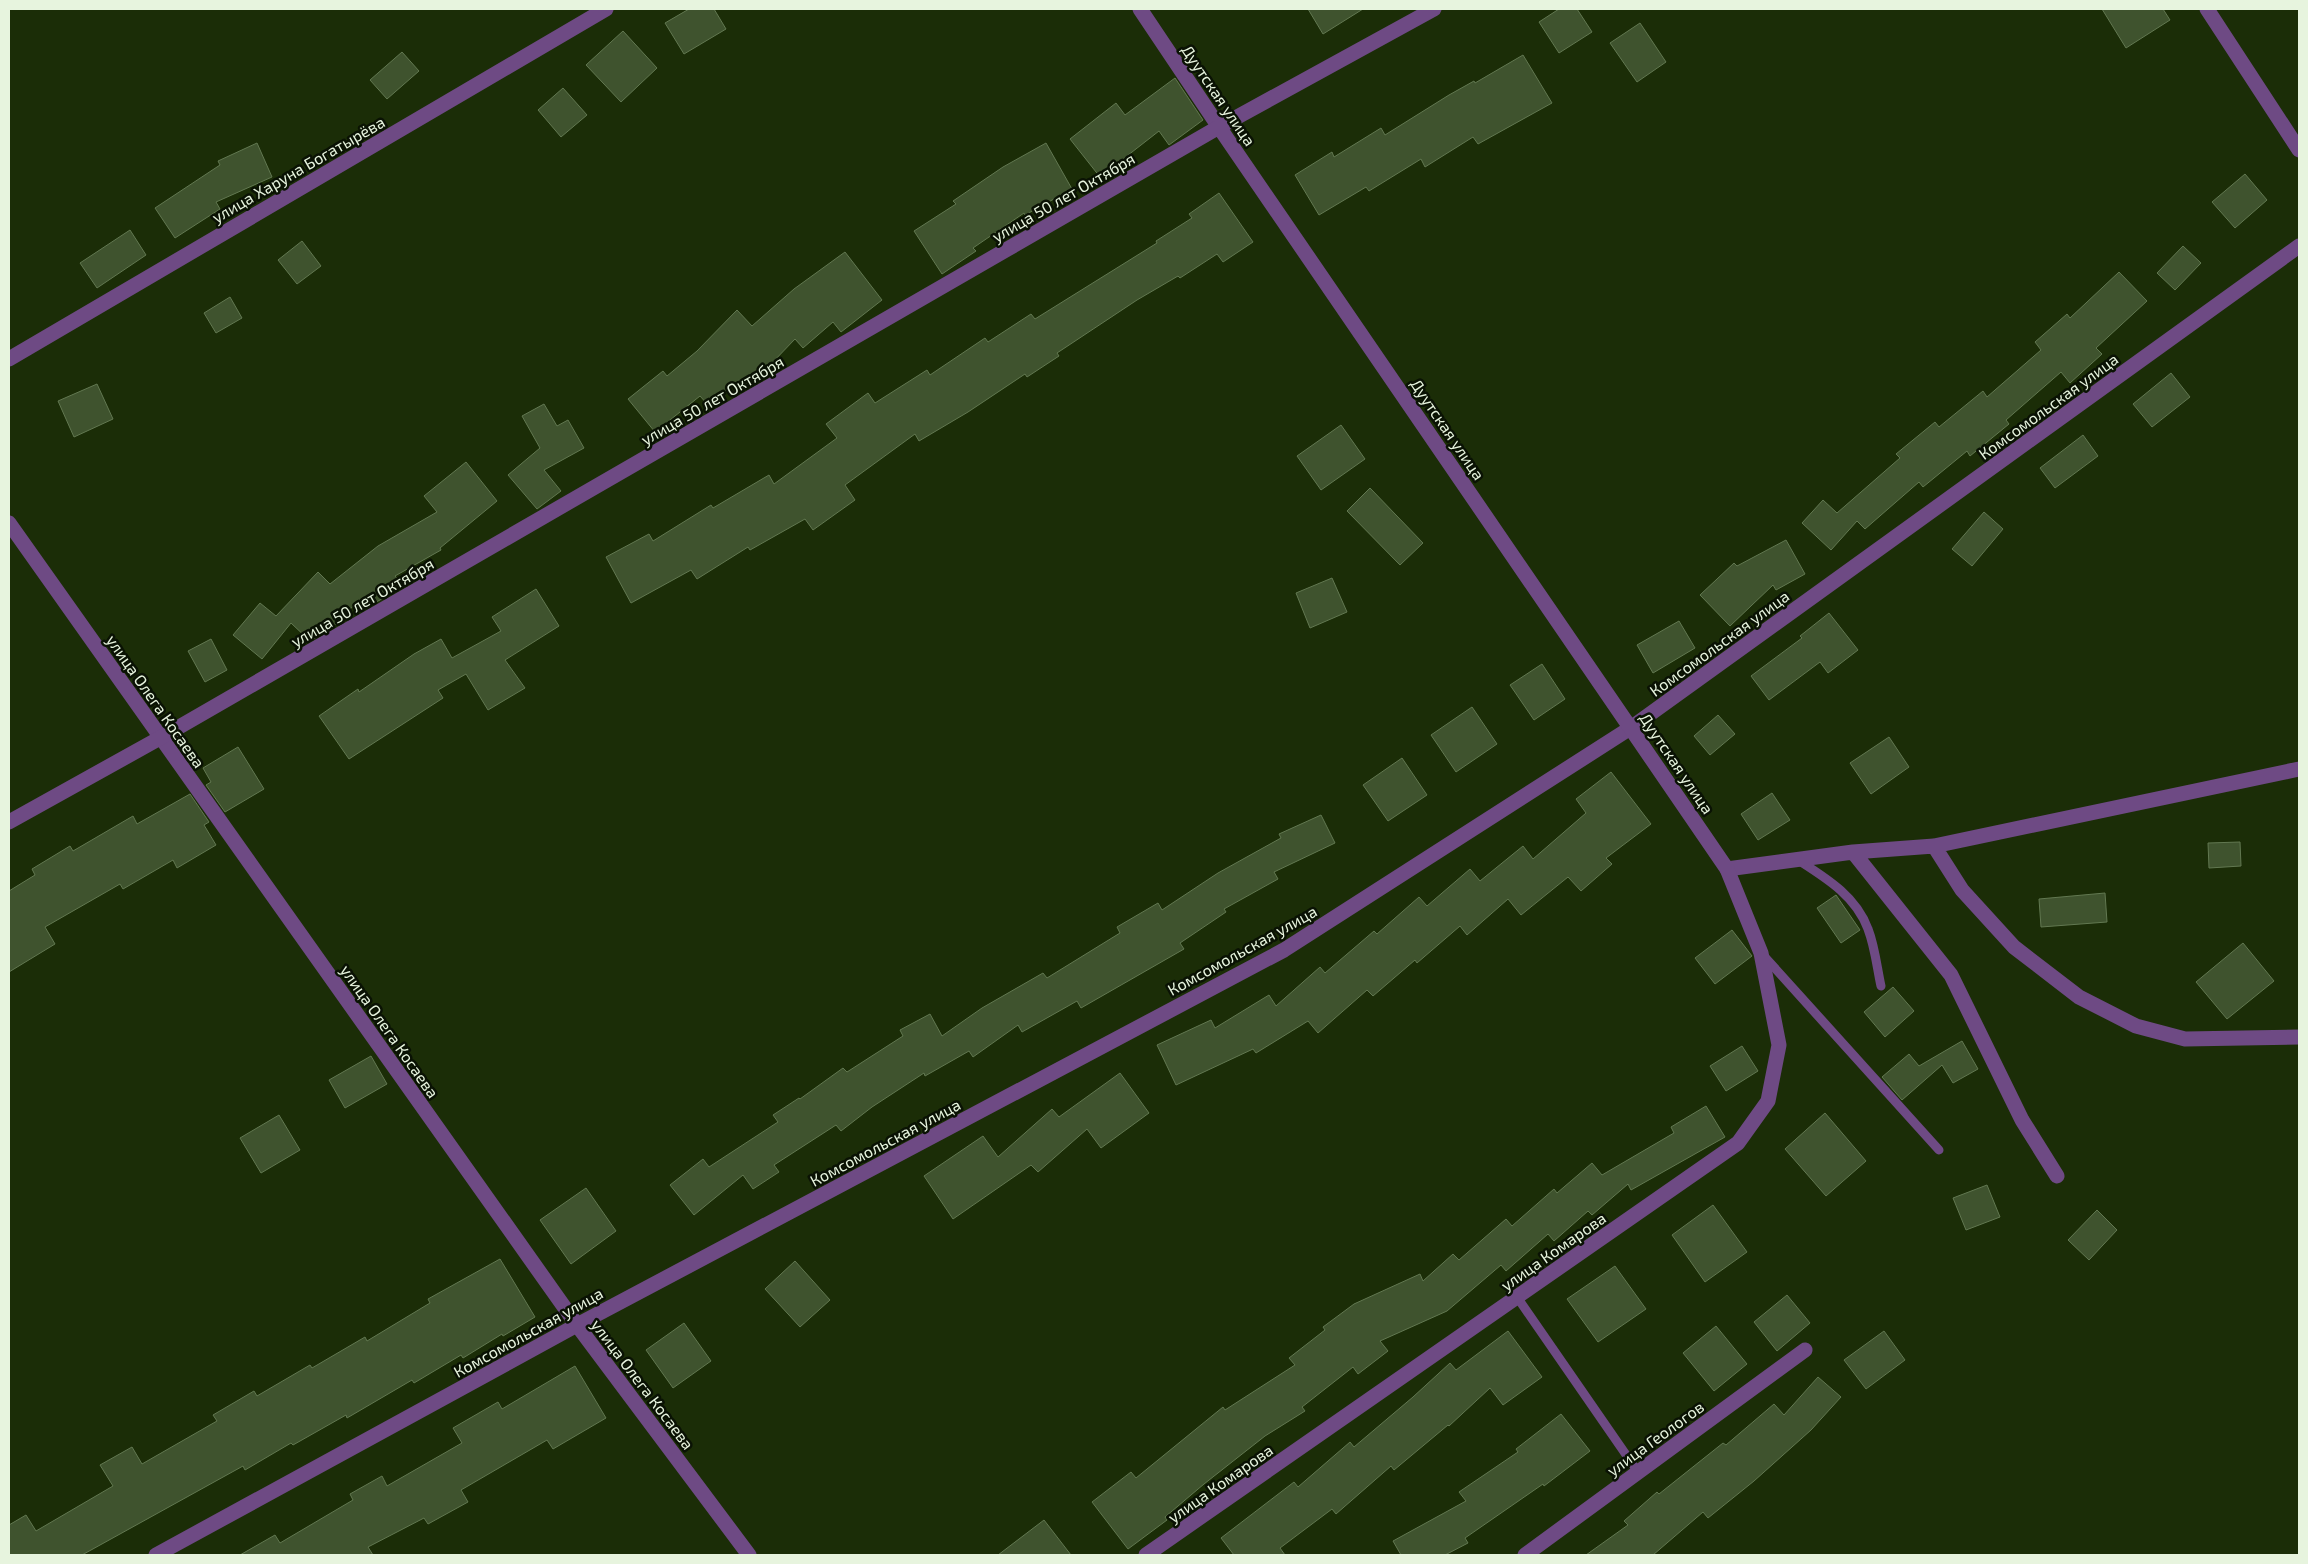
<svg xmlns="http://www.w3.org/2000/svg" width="2308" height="1564" font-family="'Exo 2',sans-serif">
<rect width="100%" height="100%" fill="#1b2d07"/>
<path fill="#3f532e" stroke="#627851" d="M689,9H714L726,29L684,54L665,23Z
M1308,9H1363L1323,34Z
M1559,9H1577L1592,32L1559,53L1539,22Z
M2102,9H2163L2170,20L2126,48Z
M1640,23L1666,62L1637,82L1610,43Z
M623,31L657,68L621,102L586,65Z
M402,52L419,71L387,99L370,80Z
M1523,55L1552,103L1478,144L1473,137L1425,167L1421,159L1369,191L1366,187L1319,215L1295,175L1332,152L1334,157L1381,128L1385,135L1449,95L1474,81L1475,83Z
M1175,78L1203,120L1169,145L1159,131L1100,177L1070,139L1116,103L1125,115Z
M563,88L587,115L561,137L538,110Z
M257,143L272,177L216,202L220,209L175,238L155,208L220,165L218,161Z
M1046,143L1072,189L1025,215L1024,213L973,248L976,251L942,274L914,231L956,204L953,201L1003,167Z
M2245,174L2267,200L2235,228L2212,202Z
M1219,193L1253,242L1223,262L1217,254L1180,278L1178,276L1137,300L1057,353L1059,356L1027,377L1025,374L968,412L919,441L915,434L845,485L855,500L813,530L805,519L750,550L748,547L697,579L691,570L631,603L606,557L649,534L653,541L711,505L713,508L769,475L774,484L837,438L826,424L868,393L875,403L927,370L930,375L985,338L988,342L1031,314L1035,319L1157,243L1156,241L1192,218L1189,214Z
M130,230L146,255L97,288L80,263Z
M302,241L321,266L297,284L278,260Z
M2183,246L2201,263L2175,290L2157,273Z
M845,252L882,300L841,332L833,322L803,348L795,339L748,388L739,380L708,405L700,396L655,432L628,399L663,371L667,376L697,351L737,310L752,326L794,289Z
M2119,272L2147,301L2096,348L2102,354L2070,383L2061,372L2006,420L2009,424L1970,456L1967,451L1923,487L1919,482L1865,529L1857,521L1831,550L1802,523L1823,500L1837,513L1900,458L1896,454L1935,422L1939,427L1983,391L1987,397L2041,350L2035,342L2067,314L2070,318Z
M230,297L242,318L216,333L204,313Z
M2171,373L2190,397L2152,427L2133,404Z
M97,384L113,419L74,437L58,401Z
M544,404L557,426L568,420L584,448L544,470L561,491L537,509L508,475L540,448L522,416Z
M1341,425L1365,459L1321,490L1297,456Z
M2083,435L2098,456L2055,488L2040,468Z
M466,462L497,501L440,548L441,550L395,576L403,585L394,592L364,609L358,601L331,629L310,641L291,623L262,659L233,635L260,603L276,616L318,572L330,584L378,546L437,512L424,496Z
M1370,488L1423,543L1400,565L1347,511Z
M1984,512L2003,529L1972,566L1952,549Z
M1786,540L1805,574L1776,590L1773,585L1730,626L1700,595L1734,563L1737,566Z
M1332,578L1347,612L1310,628L1296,593Z
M536,589L559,626L505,660L525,688L488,710L466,674L438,690L443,698L349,759L319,716L358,689L359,692L414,654L441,639L452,658L501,631L492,617Z
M1829,613L1858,650L1828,673L1820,662L1769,700L1751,676L1802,638L1800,636Z
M1679,621L1695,648L1653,673L1637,645Z
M211,639L227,670L205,682L188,651Z
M1542,664L1565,699L1534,720L1510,685Z
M1472,707L1497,744L1456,772L1431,735Z
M1718,715L1735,734L1710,755L1694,736Z
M1889,737L1909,767L1871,794L1850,763Z
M238,747L264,789L225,812L206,785L211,782L203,768Z
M1402,758L1427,795L1388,821L1363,785Z
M1611,772L1651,824L1606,858L1612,864L1581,891L1568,877L1521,915L1508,899L1467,935L1460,926L1417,963L1415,960L1373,996L1367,990L1318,1033L1308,1021L1256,1053L1253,1049L1176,1085L1157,1045L1211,1020L1215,1028L1269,995L1276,1006L1320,967L1325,973L1374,931L1377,934L1419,897L1427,906L1470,869L1480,881L1523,846L1533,859L1586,813L1576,799Z
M1772,793L1790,820L1758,840L1741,814Z
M190,794L209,822L204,825L216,845L177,868L173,860L123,889L120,884L45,927L55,944L9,972V891L35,875L32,869L70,846L73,851L133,816L137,824Z
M1321,815L1335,843L1274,872L1278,879L1224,909L1226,912L1180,943L1184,949L1081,1008L1077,1001L1022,1032L1018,1025L973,1057L969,1051L925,1076L924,1073L872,1107L841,1131L836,1125L774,1165L779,1172L753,1189L743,1175L694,1215L670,1185L703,1159L709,1167L778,1122L773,1115L799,1098L800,1099L843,1068L847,1072L903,1036L900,1030L930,1014L942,1036L982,1008L1043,973L1047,978L1120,933L1117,927L1158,903L1162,910L1218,873L1281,838L1279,834Z
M2240,842L2241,866L2209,868L2208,843Z
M2105,893L2107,922L2041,927L2039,899Z
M1836,895L1860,930L1841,943L1817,908Z
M1732,930L1752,956L1715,984L1695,958Z
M2243,943L2274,981L2227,1019L2196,982Z
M1893,987L1914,1011L1885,1037L1864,1012Z
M1962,1041L1978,1069L1953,1083L1942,1065L1902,1100L1882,1077L1909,1054L1919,1066Z
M1742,1046L1758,1071L1726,1091L1710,1066Z
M371,1056L387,1084L345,1108L329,1080Z
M1120,1073L1149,1113L1101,1148L1087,1129L1038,1172L1031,1165L953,1219L924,1176L983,1136L998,1157L1052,1109L1059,1117Z
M1706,1106L1725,1137L1631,1190L1628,1184L1592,1215L1588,1211L1554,1241L1548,1234L1506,1271L1501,1265L1447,1311L1380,1341L1388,1351L1358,1374L1353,1367L1302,1407L1305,1411L1265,1436L1204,1484L1165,1517L1167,1520L1128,1549L1092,1502L1131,1472L1136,1478L1223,1407L1225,1410L1295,1365L1289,1358L1325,1330L1323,1327L1354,1304L1420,1274L1423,1281L1453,1254L1459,1260L1506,1219L1512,1226L1554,1189L1557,1193L1592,1163L1602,1175L1674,1133L1671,1127Z
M1825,1113L1866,1161L1826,1196L1785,1149Z
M279,1115L300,1150L261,1173L240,1138Z
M1987,1185L2000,1217L1966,1230L1953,1198Z
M586,1188L616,1231L571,1264L540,1220Z
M1713,1205L1747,1252L1705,1282L1672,1235Z
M2097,1210L2117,1230L2089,1260L2068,1240Z
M500,1259L535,1317L503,1336L502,1334L463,1358L461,1355L414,1383L412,1380L347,1418L346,1415L293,1445L291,1443L245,1470L243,1466L82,1555H9V1525L26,1515L36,1531L113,1486L100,1465L132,1447L142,1464L217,1421L213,1415L254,1391L257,1396L310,1365L312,1368L365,1337L367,1341L430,1303L428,1299Z
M795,1261L830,1300L800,1327L765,1289Z
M1615,1266L1646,1309L1598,1342L1567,1299Z
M1787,1295L1810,1323L1777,1351L1754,1322Z
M684,1323L711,1361L673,1388L646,1350Z
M1716,1326L1747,1364L1714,1391L1683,1353Z
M1508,1331L1542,1377L1503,1405L1490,1388L1449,1426L1448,1425L1394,1470L1391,1466L1336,1514L1332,1509L1280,1548L1285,1555H1234L1221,1538L1294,1482L1298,1487L1350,1442L1354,1447L1413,1397L1450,1363L1456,1370Z
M1884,1331L1905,1360L1866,1389L1844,1360Z
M575,1366L606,1418L553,1449L547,1440L461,1490L468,1502L428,1524L424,1518L368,1547L373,1555H240L275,1535L280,1543L353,1500L350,1494L382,1476L387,1486L462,1443L453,1428L498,1402L502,1409Z
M1818,1377L1841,1397L1811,1430L1754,1481L1708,1518L1703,1512L1653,1555H1586L1628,1525L1624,1521L1657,1492L1659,1494L1723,1443L1726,1445L1774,1404L1784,1415Z
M1561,1414L1590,1451L1544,1486L1543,1484L1465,1538L1468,1543L1445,1555H1401L1393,1541L1466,1501L1459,1492L1518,1452L1516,1449Z
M1044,1520L1071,1555H998Z"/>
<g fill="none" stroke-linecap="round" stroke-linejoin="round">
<path stroke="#6e4a84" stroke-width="9" d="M1798,860C1826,878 1856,896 1868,929C1875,947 1877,968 1881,986
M1763,955L1939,1150
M1517,1297L1638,1472"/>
<path stroke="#6e4a84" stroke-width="15" d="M1140,9L1219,127
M2207,9L2299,150
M9,359L606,9
M9,523L577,1325L749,1555
M1934,846L1962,890L2014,947L2079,997L2136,1026L2185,1039L2299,1037
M1853,852L1951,975L2022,1120L2057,1176
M1727,869L1853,852L1934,846L2299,769
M156,1555L577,1325L1284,950L1632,727L2299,246
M1525,1555L1805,1350"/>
<path stroke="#6e4a84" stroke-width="15" d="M9,822L160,738L1219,127L1434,9
M1146,1555L1738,1143L1768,1101L1779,1045L1761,953L1727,869L1219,127"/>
</g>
<g text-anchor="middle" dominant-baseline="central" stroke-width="5" stroke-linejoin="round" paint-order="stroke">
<g font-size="16" fill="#e7f4de" stroke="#0a1204">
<text transform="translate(1219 95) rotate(56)">Дуутская улица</text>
<text transform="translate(298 169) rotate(-30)">улица Харуна Богатырёва</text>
<text transform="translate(1063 197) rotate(-30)">улица 50 лет Октября</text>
<text transform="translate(712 400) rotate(-30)">улица 50 лет Октября</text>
<text transform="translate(2048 406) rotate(-36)">Комсомольская улица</text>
<text transform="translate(1448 429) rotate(56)">Дуутская улица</text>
<text transform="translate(362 602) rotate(-30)">улица 50 лет Октября</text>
<text transform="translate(1719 643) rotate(-36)">Комсомольская улица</text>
<text transform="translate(156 701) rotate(55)">улица Олега Косаева</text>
<text transform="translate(1677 763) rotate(56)">Дуутская улица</text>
<text transform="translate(1242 950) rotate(-29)">Комсомольская улица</text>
<text transform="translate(390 1031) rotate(55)">улица Олега Косаева</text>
<text transform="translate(885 1142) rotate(-28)">Комсомольская улица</text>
<text transform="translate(1553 1251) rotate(-35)">улица Комарова</text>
<text transform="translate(528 1332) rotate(-29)">Комсомольская улица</text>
<text transform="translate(643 1384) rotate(53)">улица Олега Косаева</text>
<text transform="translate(1655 1438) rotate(-36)">улица Геологов</text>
<text transform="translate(1220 1483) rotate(-35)">улица Комарова</text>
</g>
</g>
<rect width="2308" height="1564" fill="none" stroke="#e7f4de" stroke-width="20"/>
</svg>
